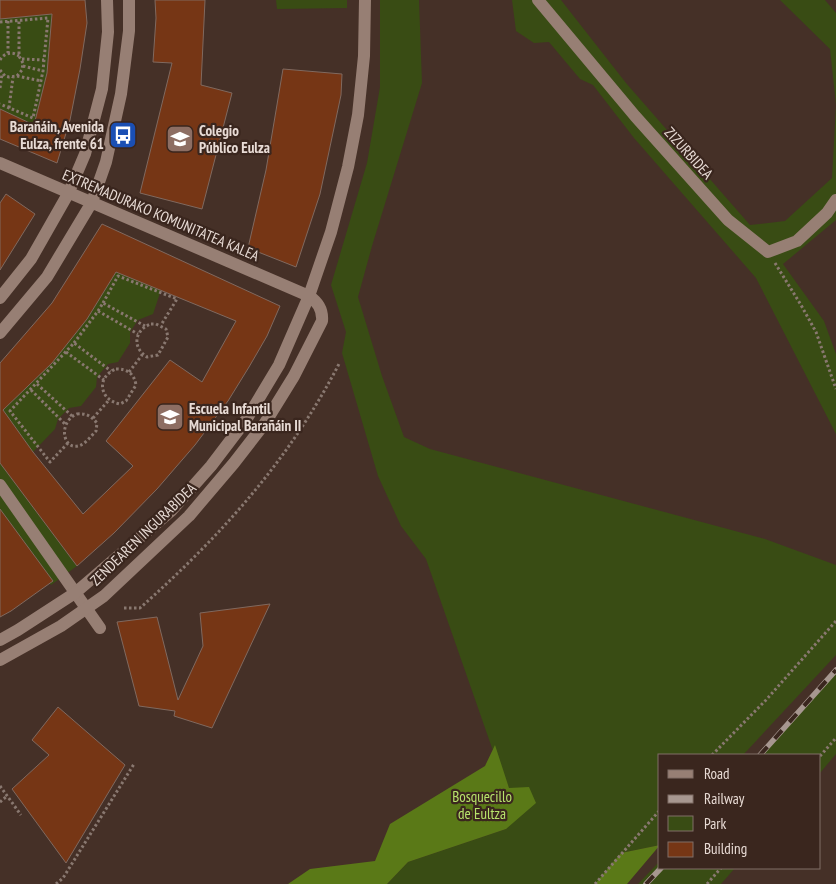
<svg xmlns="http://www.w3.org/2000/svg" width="836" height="884" font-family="'PT Sans Narrow',sans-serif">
<rect width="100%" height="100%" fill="#453027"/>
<path fill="#394c14" d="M276,0H347V8L277,9Z
M380,0H419L422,83L372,246L358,297L382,376L404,437L430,449L765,539L836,565V655L743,755H660V845L621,853L597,884H387L408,862L506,829L509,788L492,748L426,559L401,526L378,476L342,353L346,332L331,285L367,163L380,87Z
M512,0H561L626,83L750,225L785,221L832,178L836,105L830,49L780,0H825L836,13V220L783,264L824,321L836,354V434L756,278L634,138L593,85L580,79L549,42L534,43L516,31Z
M52,14L47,73L34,125L0,109V19Z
M116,272L161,290L153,314L138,320L130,332V343L118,362L108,364L97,377L96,387L81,406L69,408L58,419L55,429L33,452L3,410L52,363L87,319Z
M0,463L77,566L51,585L0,515Z
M836,673V754L820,773V755H757L827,680Z
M660,861V868H735L721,884H638Z"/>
<path fill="#5a7917" d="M495,745L509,788L529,787L536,803L506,829L408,862L387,884H288L310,869L375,861L390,824L485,766Z
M660,845L627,884H595L621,853Z"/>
<path fill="#763615" stroke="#80695f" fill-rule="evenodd" d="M0,0H85L87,23L80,69L70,120L57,163L0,139V109L34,125L47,73L52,14L0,19Z
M155,0H205L201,85L232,93L202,209L140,193L172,63L153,62L156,18Z
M283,69L342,74L341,95L320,194L296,267L248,248L266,170Z
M6,194L35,214L0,270V203Z
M102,224L280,306L267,336L249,367L228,401L195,445L157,489L114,533L77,566L0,463V363L52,303ZM116,272L236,321L202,382L170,360L106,441L133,466L83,514L33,452L3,410L52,363L87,319Z
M0,509L53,581L11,611L0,617Z
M270,604L212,728L174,716L175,711L139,706L117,622L157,617L178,700L203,646L200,613Z
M58,707L125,765L66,863L12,789L49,755L32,740Z"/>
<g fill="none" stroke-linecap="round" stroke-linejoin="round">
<path stroke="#897870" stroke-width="3" stroke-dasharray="2.5 2.5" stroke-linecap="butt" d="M8,21V53
M0,22L48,18L43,71L33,118L0,104
M22,59L44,60
M0,60C4,53 12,51 19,56
M23,66L43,71
M0,70L5,76L9,77L17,76L22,70L23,63L19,56V20
M17,76L41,81
M0,88L2,74
M9,108L13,77
M775,263L801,305L816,332L836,389
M103,303L118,276L177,299L161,325
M98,311L103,303L145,326
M151,324H156L166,329L168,337L158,355L147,357C132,348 134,330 151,324Z
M74,343L98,311L138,334
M66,352L104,380
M116,369C127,369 134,373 136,385L126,401L120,404C99,400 96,377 116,369Z
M129,372L142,355
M37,384L72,416
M31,390L65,424
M77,414C86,413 91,416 97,423L96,431C92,435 86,443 81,445C63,453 57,422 77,414Z
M93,418L109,400
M68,443L50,462L10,411L74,343L111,371
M124,608H140C222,535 290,459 340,362
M712,755L766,700L836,621
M820,756L836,738
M0,786L21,815
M0,802L7,796
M56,884L63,878L134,764
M595,884L660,810
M707,884L721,868"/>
<path stroke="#977f74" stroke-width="12" d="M0,485L100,628"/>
<path stroke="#977f74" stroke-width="12" d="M538,0L635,116L728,220L768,252L797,241L827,213L836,200
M0,163L309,296C318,302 323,310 322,321L294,376L265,423L234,463L189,516L104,596L61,626L0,660
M0,298L31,259L68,194L85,154L102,89L108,32L107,0
M0,333L47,277L92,202L106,162L121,94L129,31V0
M0,640L18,630L75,593L171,511L211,466L246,420L279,365L309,296L331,232L348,167L358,115L364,56L365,0"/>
<g stroke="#a79790" stroke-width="5.5">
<path id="rail" d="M760,755L836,670
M646,884L661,868"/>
</g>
<use href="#rail" stroke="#3a261e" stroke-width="4" stroke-dasharray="11" stroke-linecap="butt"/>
</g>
<defs>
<g id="bus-square" transform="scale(1.4375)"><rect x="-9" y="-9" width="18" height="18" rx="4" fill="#1a4fb4" stroke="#3a261e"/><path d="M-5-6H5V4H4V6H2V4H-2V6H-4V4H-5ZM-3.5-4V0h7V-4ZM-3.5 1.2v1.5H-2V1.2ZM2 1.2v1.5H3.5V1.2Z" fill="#fff"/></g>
<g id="school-square" transform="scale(1.4375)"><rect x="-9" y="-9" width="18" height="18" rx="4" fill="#8d6e63" stroke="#3a261e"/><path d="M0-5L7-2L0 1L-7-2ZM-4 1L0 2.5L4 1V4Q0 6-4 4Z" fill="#fff"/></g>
</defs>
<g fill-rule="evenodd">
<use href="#bus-square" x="123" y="135"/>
<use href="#school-square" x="180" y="139"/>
<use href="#school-square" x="170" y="417"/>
</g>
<g text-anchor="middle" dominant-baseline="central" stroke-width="4.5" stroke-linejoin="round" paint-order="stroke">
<g font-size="15" font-weight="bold" fill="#e8dbd5" stroke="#3a261e" text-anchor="start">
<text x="104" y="126" text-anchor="end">Barañáin, Avenida<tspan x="104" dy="17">Eulza, frente 61</tspan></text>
<text x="199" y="130">Colegio<tspan x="199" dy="17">Público Eulza</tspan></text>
<text x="189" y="408">Escuela Infantil<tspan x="189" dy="17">Municipal Barañáin II</tspan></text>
</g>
<g font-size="15" fill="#e8dbd5" stroke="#3a261e">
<text transform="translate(689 153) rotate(48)">ZIZURBIDEA</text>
<text transform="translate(161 215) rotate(23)">EXTREMADURAKO KOMUNITATEA KALEA</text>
<text transform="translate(143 534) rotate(-44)">ZENDEAREN INGURABIDEA</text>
</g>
<g font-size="15" fill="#b7e36b" stroke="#3a261e">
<text x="482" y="796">Bosquecillo<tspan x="482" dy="17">de Eultza</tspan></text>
</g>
</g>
<rect x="658" y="754" width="162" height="115" fill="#3a261e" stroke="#806e67"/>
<rect x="668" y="770" width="25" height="8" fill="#977f74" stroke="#806e67"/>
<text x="704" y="779" font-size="15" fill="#e8dbd5">Road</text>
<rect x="668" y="795" width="25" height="8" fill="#a79790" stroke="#806e67"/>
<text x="704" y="804" font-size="15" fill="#e8dbd5">Railway</text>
<rect x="668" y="816" width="25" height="15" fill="#394c14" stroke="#806e67"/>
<text x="704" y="829" font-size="15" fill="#e8dbd5">Park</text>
<rect x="668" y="842" width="25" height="15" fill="#763615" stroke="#806e67"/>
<text x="704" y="854" font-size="15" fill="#e8dbd5">Building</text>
</svg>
